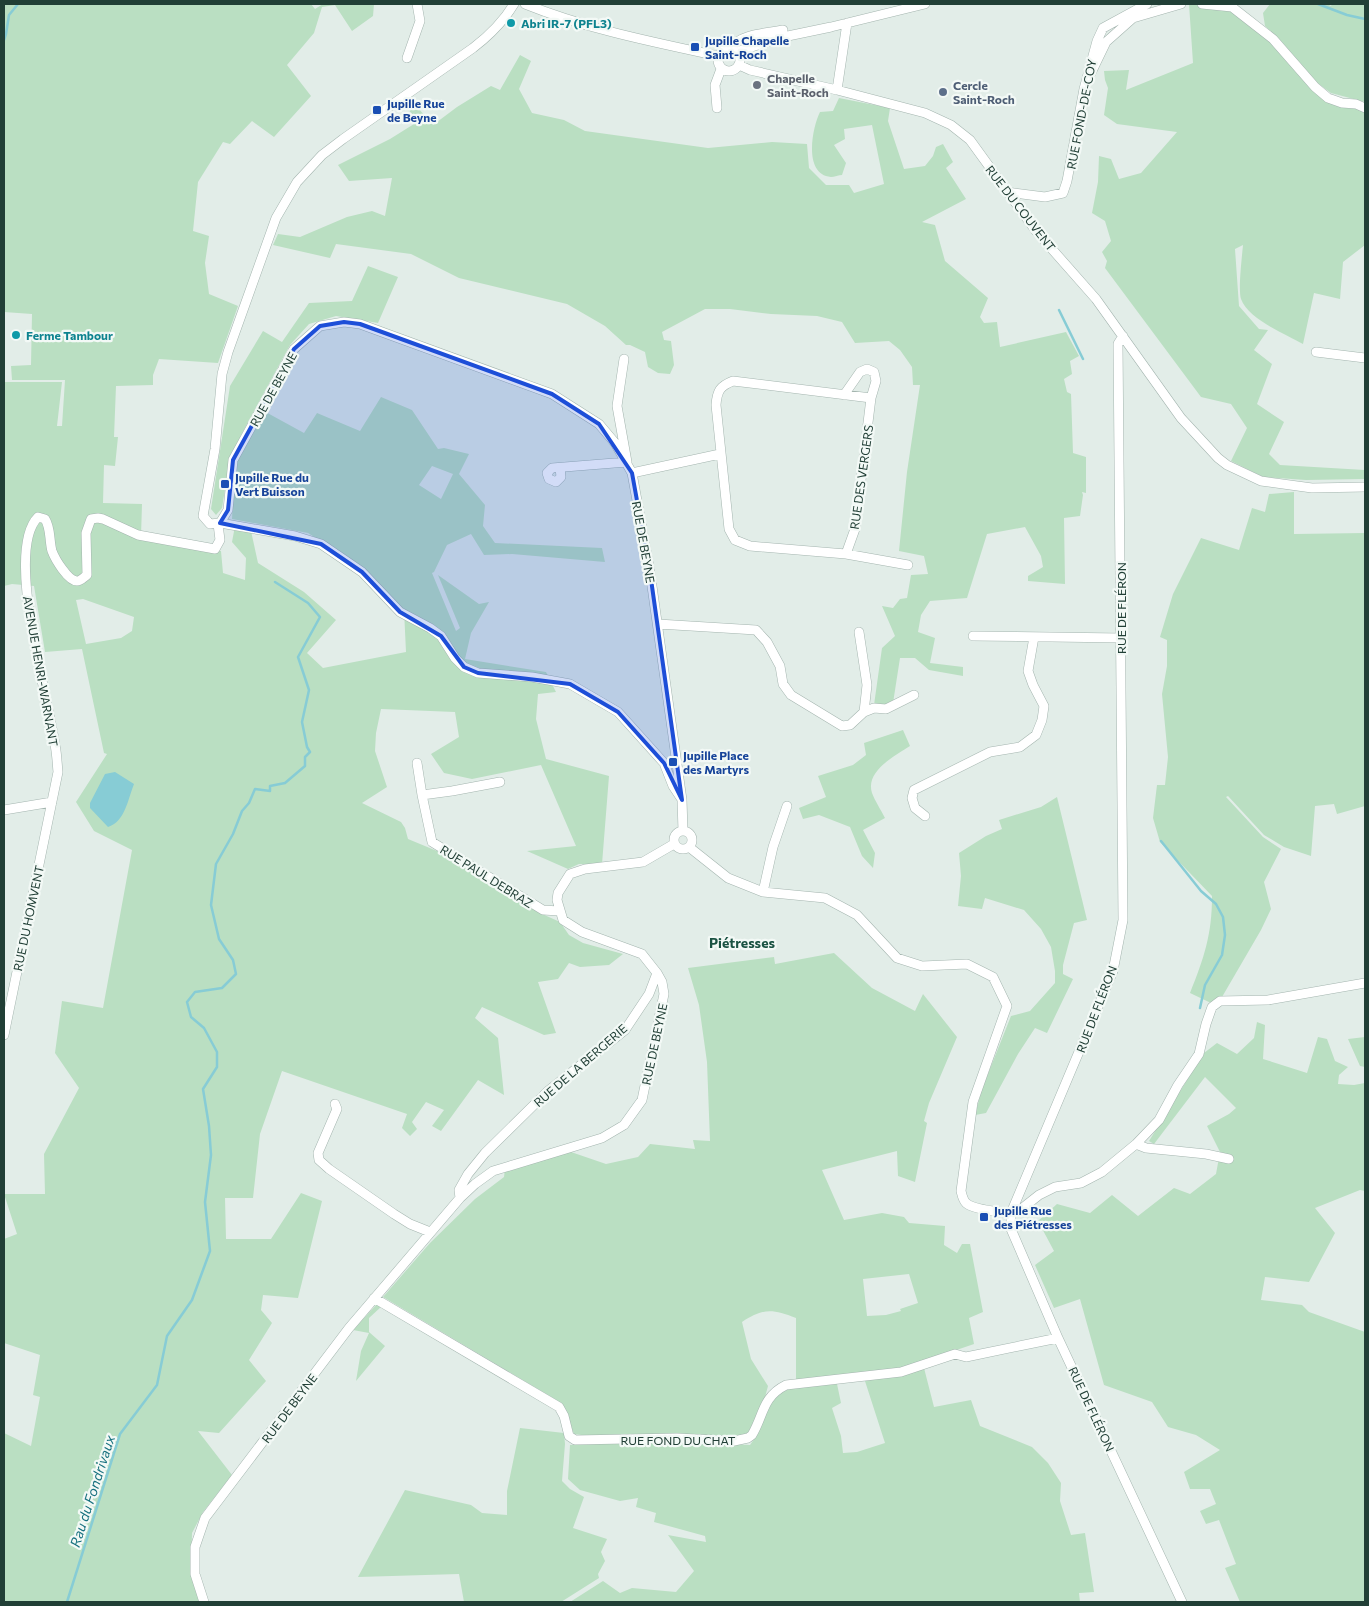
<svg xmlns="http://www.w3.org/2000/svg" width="1369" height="1606" font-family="Commissioner,sans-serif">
<rect width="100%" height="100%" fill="#e2ede8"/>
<path fill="#badfc2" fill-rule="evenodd" d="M4,4H311L315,9L323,4H374L373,16L352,31L335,5L322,7L314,33L287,65L311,96L274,137L252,121L230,144L223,142L198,182L193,231L209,236L205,263L209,294L238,306L218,363L159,359L153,375V385L116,386L114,437H118L115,466L104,465L103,503L142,504L141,536L221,551L223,573L245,580L246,558L232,542L235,526L251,531L258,563L304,592L336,620L307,653L323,668L406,652L404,610L365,569L308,533L232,519L235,462L262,410L304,433L317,413L360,431L381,397L412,410L438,449L444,448L469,454L459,474L485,505L483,526L495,543L602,548L605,562L512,554L484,555L471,534L447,545L434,572L432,573L456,631L460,628L438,575L479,604L489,602L471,633L465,659L546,672L556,692L538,694L536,719L546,759L609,776L602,864H579L568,869L527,851L576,846L541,765L472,779L444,773L431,754L459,737L455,712L381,709L376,733L375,751L387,787L362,803L401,822L405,828L408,839L449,856L540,913L560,922L569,935L583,943L623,954L609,965L580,967L569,963L558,979L538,982L556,1033L544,1035L482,1007L475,1018L498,1038L504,1095L478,1080L441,1131L432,1126L444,1110L426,1102L412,1122L417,1129L410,1136L402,1128L407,1114L282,1071L260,1134L253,1198H225L226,1239H271L301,1193L322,1201L298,1298L263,1295L261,1310L272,1323L249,1360L266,1381L219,1433L198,1431L232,1475L203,1512L192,1533L191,1571L201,1602H4V1433L31,1446L40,1397L33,1395L40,1355L4,1343V1239L17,1234L4,1194H45L44,1154L79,1088L55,1053L62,1001L103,1008L132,850L94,831L76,802L107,754L104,753L82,649L45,652L34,586L12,584L4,586V382H62L57,426H62L65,380H12L11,366L31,365L32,314L4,312ZM432,466L453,474L441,499L419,485ZM83,599L134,617L132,631L121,638L86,644L76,600Z
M1189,4L1218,7L1239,14L1260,31L1330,98L1365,105V245L1343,262L1340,299L1314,293L1303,344C1285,334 1248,319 1241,299C1238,290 1242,256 1243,245L1235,249L1239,306L1259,329L1268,330L1254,350L1272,364L1257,404L1284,422L1269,454L1280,465L1365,470V479L1306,480L1263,477L1231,461L1247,428L1231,404L1201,397L1105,268L1107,261L1102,252L1111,241L1105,221L1092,213L1098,182L1099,156L1111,159L1119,179L1141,173L1177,132L1117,124L1104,115L1108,88L1105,80L1104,71L1129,70L1126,90L1193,63Z
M1270,4H1327L1331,6L1332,4H1365V102L1331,93L1316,82L1281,41L1265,26L1263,13Z
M520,55L531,61L519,89L532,113L564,120L585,131L708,148L772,142L807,144L809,168L826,185H849L854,193L884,184L872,125L844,129L845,139L834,145L846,163L842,175C839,175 834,177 831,177C803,175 812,128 820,112L833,111L839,98L890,108L888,121L904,169L925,166L933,156L936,147L943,144L953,162L946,168L966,199L922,222L935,225L945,261L988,298L980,317L984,323L997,322L1000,347L1066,332L1079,356L1070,361L1072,374L1064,379L1067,392L1071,394L1073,453L1086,457V493L1082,492L1083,495L1080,516L1064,518L1065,584L1028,581V576L1043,567L1041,556L1025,527L987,534L967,598L930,601L921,615L918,632L935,638L930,663L963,667V676L929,670L915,658H900L893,703L887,708L874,705L882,648L895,636L882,606L893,608L900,599L907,598L911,575L928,574L924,556L899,551L907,472L920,385H913L912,367L900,350L889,341L855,343L842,322L817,316L771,314L730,309H705L662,332L664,340L671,341L674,365L670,374L658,373L648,367L645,352L630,345H626L605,326L567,304L459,278L411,254L336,244L330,258L273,245L278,234L300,237L347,217L372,211L385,216L392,178L349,181L338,165L390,139L414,124L409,119L411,100L433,125L457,107L491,86L500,90Z
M368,266L398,277L378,323L336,316L309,324L290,345L241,435L229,464L222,508L216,515L211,509L230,386L263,331L282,342L309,303L352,301Z
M1294,492V534L1365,533V806L1337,814L1334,804L1315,806L1311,856L1284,847L1264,835L1228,796L1226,797L1263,837L1281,849L1264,882L1271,909L1261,930L1222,997L1211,1003L1190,993C1204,958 1212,935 1212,896L1160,842L1153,818L1157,785H1165L1168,757L1162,694L1167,666V640L1160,637L1173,594L1201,538L1239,550L1252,508L1265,512L1269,494Z
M903,730L910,746C895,756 865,771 872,793C875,801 881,810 885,818L863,830L875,853L873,868L862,856L850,827L819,815L803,819L799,808L826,797L818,776L853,765L866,755L864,743Z
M1057,797L1087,920L1074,923L1063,965V974L1073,979L1047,1033L1035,1028L1018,1054L986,1113L975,1115L982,1089L1011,1016L1030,1011L1055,983V971L1051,947L1041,929L1024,910L985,898L982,909L958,906L961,876L959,853L986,836L1002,829L999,820L1041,807Z
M834,953L872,988L915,1011L923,994L957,1037L929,1103L924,1121L927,1123L915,1182L898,1176L897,1151L822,1170L844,1220L882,1213L904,1217L909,1223L945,1226L944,1245L957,1253L962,1244H970L983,1312L969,1318L974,1344L901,1369L796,1383V1318C772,1309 764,1308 742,1322L751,1359L768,1386L764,1401L748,1433L736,1437H596L574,1434L566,1413L558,1401L383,1297L430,1243L475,1199L504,1177L505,1169L571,1152L606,1164L638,1157L650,1144L695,1149L693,1140L710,1141L707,1062L699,1005L688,968L774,957L775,964ZM909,1274L918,1303L900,1309L901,1311L886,1315L867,1316L863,1279Z
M1257,1022L1265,1025L1263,1059L1307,1073L1318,1037L1327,1039L1335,1061L1348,1067L1339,1075L1338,1084L1354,1085L1365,1083V1191L1360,1190L1315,1208L1335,1233L1309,1282L1265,1277L1261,1300L1302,1305L1309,1312L1365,1332V1602H1240L1225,1568L1236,1564L1219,1520L1206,1524L1200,1511L1216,1504L1210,1489H1190L1184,1472L1220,1450L1196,1435L1168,1427L1152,1402L1104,1385L1080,1299L1054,1308L1035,1265L1054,1251L1038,1221L1057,1204L1090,1213L1112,1195L1138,1216L1174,1188L1190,1194L1216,1174L1220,1152L1207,1126L1229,1114L1236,1108L1205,1077L1154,1144L1149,1141L1204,1053L1217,1043L1237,1054L1254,1038Z
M1365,1037V1067L1360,1066L1348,1039Z
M378,1303L382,1306L369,1318V1332L385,1346L356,1381L361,1351L369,1333L353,1330Z
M924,1368L934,1407L971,1400L980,1426L1032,1447L1048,1463L1061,1483L1060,1501L1071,1535L1085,1533L1094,1592L1079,1593L1080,1602H570L603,1581L620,1593L632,1588L676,1592L694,1571L668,1535L706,1542L705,1536L654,1522L656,1513L636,1507L638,1498L620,1501L580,1490L568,1479L570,1445L675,1441L750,1445L755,1438L772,1401L779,1393L798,1386L837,1384L841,1403L832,1408L841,1436L843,1453L857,1452L885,1443L864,1378Z
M520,1428L564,1433L565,1444L562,1481L570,1489L584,1497L573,1528L607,1539L601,1552L605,1561L598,1574L599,1578L561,1602H464L459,1574L358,1577L405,1490L471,1505L482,1513L507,1515V1491Z"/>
<path fill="#87ccd5" d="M115,772L134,784C128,799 125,822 108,827L90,808V803L105,774Z"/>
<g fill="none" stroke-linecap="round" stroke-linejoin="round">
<path stroke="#87ccd5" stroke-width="2.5" d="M1318,4L1347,15L1365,19
M4,40L6,34L9,15L18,4
M1059,310L1083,359
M1161,841L1201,891L1216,904L1223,917L1225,935L1222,955L1205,985L1200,1008
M67,1602L120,1434L157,1385L167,1336L192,1300L210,1251L205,1202L211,1155L209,1126L203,1089L217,1067V1052L204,1028L191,1017L187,1002L195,992L222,988L236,974L233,960L219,939L211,905L216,864L233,834L242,811L249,803L255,789L270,791V786L285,783L305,766V757L310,752L307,747L302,722L309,690L298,657L320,617L308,603L275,582"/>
<g stroke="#a4b5af" stroke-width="10">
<path id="minor" d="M514,4C503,22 490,35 473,48L343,139L322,155L297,182L276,218L228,352L222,374L215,449L203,516L210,524L220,523L228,510L233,460L294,349L320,326L344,322L360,324L552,394L599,424L615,443L632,473L650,572L682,800L683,831
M525,4C587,29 653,42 718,56
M1202,4L1232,7L1273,39L1315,87L1328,98L1342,103L1356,104L1365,108
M731,48C739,34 768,33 783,30
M718 60a11 11 0 1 1 22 0a11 11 0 1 1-22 0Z
M736,52L783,37L831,27L925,4
M407,58L420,21L417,4
M739,65L750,70L837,90L925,113L951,125L970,140L1036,231L1096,299L1181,418L1218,458L1227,465L1261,481L1312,488L1365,487
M1091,73L1106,42L1133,18L1181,4
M837,90L847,23
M717,108L715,85L721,69
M1007,192L1045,197L1063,193L1067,181L1084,89L1097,41L1103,28L1147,4
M1123,336L1118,344L1123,920L1113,971L1011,1213V1229L1058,1338L1182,1602
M1316,352L1365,358
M844,395L860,372L867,369L874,372L876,381L871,398
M560,468L561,477L556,482L549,479L547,473L552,468L627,462L617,406L624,359
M632,473L720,454
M220,523L295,536L321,544L362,572L400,612L430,628L441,636L455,658L464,667L478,673L532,677L570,684L618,712L664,763L673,786L681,798
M846,554L855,529L871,398L733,381C720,386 717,391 716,405L729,529L735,540L750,546L846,554L908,565
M658,624L756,630L767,642L780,666L783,684L791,695L842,726L850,725L864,712L874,708L886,709L914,695
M859,632L867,685L864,712
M973,636L1121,638
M417,763L422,795L432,842L543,910L559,911
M422,795L452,791L500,782
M4,810L52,802
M925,816L915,808L912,798L914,790L990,752L1020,747L1036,735L1042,720L1044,706L1033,685L1028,671L1034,637
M674 840a9 9 0 1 1 18 0a9 9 0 1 1-18 0Z
M689,847L728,878L763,892L825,898L857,915L897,958L922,966L967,964L993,977L1007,1006L973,1102L961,1191C962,1195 963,1200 966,1203C974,1210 999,1212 1011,1213
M763,892L773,847L787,806
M4,1035L58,772C57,763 57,754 55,745C49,699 4,551 38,517L45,519C51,528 49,540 52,551C55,559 68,581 77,581C81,581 84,577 87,575L86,533L91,519L98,518L103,519L138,535L215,549L220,540L218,524
M335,1104L337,1109L318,1153L319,1160L329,1169L394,1214L410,1224L430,1232
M1136,1144L1146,1148L1206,1154L1229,1159
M460,1198L459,1190L468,1174L485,1153L548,1091L625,1030L649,994L657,973
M1011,1213L1020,1210L1039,1195L1055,1187L1081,1183L1102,1172L1136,1144L1159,1120L1178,1085L1199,1054L1206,1024L1212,1007L1220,1001L1268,1000L1365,983
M374,1298L559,1407L564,1416L569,1436L575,1440L677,1438L734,1441L748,1438L752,1435C764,1415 762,1397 786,1385L901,1372L955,1354L966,1357L1058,1338
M204,1602L195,1574V1547L205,1518L349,1328L460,1198L475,1184L493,1171L602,1138L624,1125L642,1100L664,994L662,982L657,973L642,954L582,932L563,920L557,900L558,893L570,874L585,869L643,862L674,844"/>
</g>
<use href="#minor" stroke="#fff" stroke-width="9"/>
</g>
<path fill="#1d4ed8" fill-opacity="0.2" stroke="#1d4ed8" stroke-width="4" stroke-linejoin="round" d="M344,322L360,324L552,394L599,424L632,473L650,572L682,800L664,763L618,712L570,684L478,673L464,667L441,636L400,612L362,572L321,544L220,523L228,510L233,460L294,349L320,326Z"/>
<g fill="#0f9aa8" stroke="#f3f9f6" stroke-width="2">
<circle cx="511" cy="23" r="5"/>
<circle cx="16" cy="335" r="5"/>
</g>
<g fill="#1a4fb4" stroke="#f3f9f6" stroke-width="2">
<rect x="690" y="42" width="10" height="10" rx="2.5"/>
<rect x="372" y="105" width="10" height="10" rx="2.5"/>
<rect x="220" y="479" width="10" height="10" rx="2.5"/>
<rect x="668" y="757" width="10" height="10" rx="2.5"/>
<rect x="979" y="1212" width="10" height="10" rx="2.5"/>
</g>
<circle fill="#6b7280" stroke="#f3f9f6" stroke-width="2" cx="757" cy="85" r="5"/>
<circle fill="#5c6f8a" stroke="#f3f9f6" stroke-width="2" cx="943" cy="92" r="5"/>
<g text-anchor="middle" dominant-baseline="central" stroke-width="4.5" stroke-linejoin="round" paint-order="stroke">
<g font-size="12" font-weight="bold" fill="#0d838f" stroke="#f3f9f6" text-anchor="start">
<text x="521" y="23">Abri IR-7 (PFL3)</text>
<text x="26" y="335">Ferme Tambour</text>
</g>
<g font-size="12" font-weight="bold" fill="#164399" stroke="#f3f9f6" text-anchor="start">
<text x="705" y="40">Jupille Chapelle<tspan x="705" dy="14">Saint-Roch</tspan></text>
<text x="387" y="103">Jupille Rue<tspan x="387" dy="14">de Beyne</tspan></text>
<text x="235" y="477">Jupille Rue du<tspan x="235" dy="14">Vert Buisson</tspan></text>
<text x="683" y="755">Jupille Place<tspan x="683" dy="14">des Martyrs</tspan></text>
<text x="994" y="1210">Jupille Rue<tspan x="994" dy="14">des Piétresses</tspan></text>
</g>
<g font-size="12" font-weight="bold" fill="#5b616d" stroke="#f3f9f6" text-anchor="start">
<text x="767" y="78">Chapelle<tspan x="767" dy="14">Saint-Roch</tspan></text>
</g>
<g font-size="12" font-weight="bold" fill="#4e5e75" stroke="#f3f9f6" text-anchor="start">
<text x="953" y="85">Cercle<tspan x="953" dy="14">Saint-Roch</tspan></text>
</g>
<g font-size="12" fill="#213f36" stroke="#f3f9f6">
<text transform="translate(1081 114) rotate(-79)">RUE FOND-DE-COY</text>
<text transform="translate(1021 208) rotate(52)">RUE DU COUVENT</text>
<text transform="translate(273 389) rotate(-61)">RUE DE BEYNE</text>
<text transform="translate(861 477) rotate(-82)">RUE DES VERGERS</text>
<text transform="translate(644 542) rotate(80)">RUE DE BEYNE</text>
<text transform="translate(1121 608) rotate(-90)">RUE DE FLÉRON</text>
<text transform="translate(41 671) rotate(80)">AVENUE HENRI-WARNANT</text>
<text transform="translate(487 876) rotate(32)">RUE PAUL DEBRAZ</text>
<text transform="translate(28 918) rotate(-78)">RUE DU HOMVENT</text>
<text transform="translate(1096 1009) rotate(-69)">RUE DE FLÉRON</text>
<text transform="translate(654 1044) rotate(-78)">RUE DE BEYNE</text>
<text transform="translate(580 1065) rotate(-41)">RUE DE LA BERGERIE</text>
<text transform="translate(289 1408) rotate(-53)">RUE DE BEYNE</text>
<text transform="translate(1092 1409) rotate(65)">RUE DE FLÉRON</text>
<text x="678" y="1440">RUE FOND DU CHAT</text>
</g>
<g font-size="14" font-weight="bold" fill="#1b5343" stroke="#f3f9f6">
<text x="742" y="942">Piétresses</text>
</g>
<g font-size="14" font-style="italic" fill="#17717f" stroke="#f3f9f6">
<text transform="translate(92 1491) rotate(-72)">Rau du Fondrivaux</text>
</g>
</g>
<rect width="1369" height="1606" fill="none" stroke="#213f36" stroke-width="10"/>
</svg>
